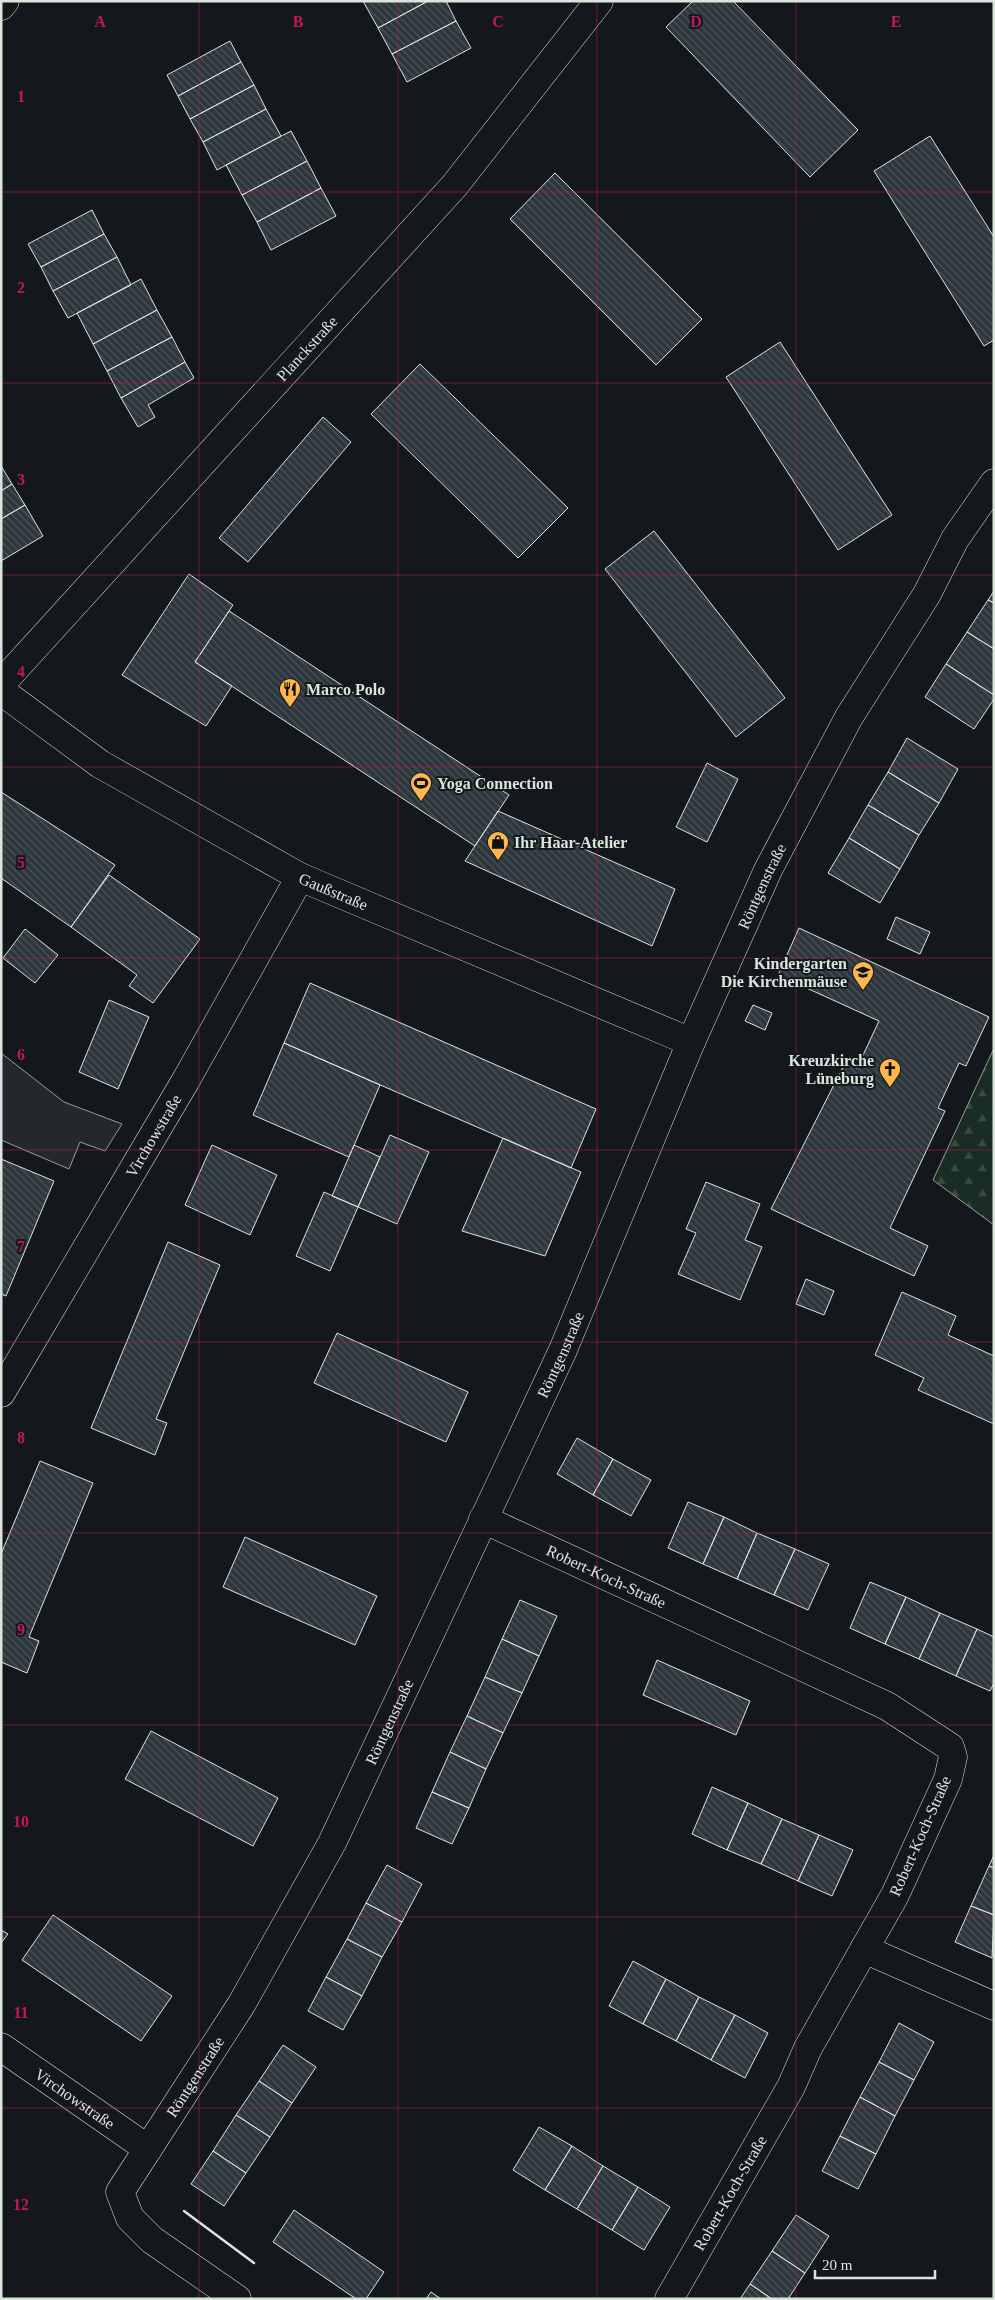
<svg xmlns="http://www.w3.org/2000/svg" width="995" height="2300" font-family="'Times New Roman',serif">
<defs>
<pattern id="forest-firs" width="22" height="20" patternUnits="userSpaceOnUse" patternTransform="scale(1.25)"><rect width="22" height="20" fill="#1a2d24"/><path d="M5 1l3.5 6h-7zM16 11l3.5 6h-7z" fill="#3b4b43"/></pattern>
<pattern id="building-back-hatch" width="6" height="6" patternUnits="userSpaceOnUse" patternTransform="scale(1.25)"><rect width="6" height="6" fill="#2c363c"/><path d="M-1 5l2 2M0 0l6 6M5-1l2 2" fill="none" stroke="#4a5358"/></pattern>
</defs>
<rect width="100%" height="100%" fill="#14181c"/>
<path fill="url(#forest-firs)" stroke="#939e99" d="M994,1048V1225L933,1180Z"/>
<path fill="#24282b" stroke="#939e99" d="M1,1053L64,1102L122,1124L105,1151L80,1142L69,1169L1,1140Z"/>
<path fill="url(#building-back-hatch)" stroke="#d8e6dc" d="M363,1H428L378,28Z
M428,1H446L456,21L392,54L378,28Z
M693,1H733L858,130L810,177L666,27Z
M456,21L471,48L407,82L392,54Z
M230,41L241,62L178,96L167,75Z
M241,62L254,85L190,119L178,96Z
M254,85L266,109L203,142L190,119Z
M266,109L281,136L217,170L203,142Z
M291,131L307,161L242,195L226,165Z
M930,136L994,237V340L984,346L874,171Z
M307,161L321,188L257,222L242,195Z
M555,173L702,319L656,365L510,219Z
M321,188L336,216L271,250L257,222Z
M92,210L104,234L41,267L28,244Z
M104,234L117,257L53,291L41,267Z
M117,257L131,285L68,318L53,291Z
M141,279L157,310L93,344L77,313Z
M157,310L172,337L107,371L93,344Z
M172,337L185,362L121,398L107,371Z
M780,342L892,515L838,550L726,377Z
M185,362L194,378L148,405L155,417L138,427L121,398Z
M420,364L568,508L518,558L371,414Z
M323,417L351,442L248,562L219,538Z
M1,466L12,484L1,491Z
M12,484L25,505L1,519V491Z
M25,505L43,536L1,561V519Z
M654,531L785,698L736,737L605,569Z
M189,574L233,605L195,662L232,686L206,726L122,675Z
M994,591V603L988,600Z
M988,600L994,603V649L967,632Z
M229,611L509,795L475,846L195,662Z
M967,632L994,649V695L946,664Z
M946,664L994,695V699L974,729L925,697Z
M907,738L958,769L939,803L888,772Z
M707,763L738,779L707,842L676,827Z
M888,772L939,803L919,835L868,805Z
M1,792L115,865L71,927L1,878Z
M868,805L919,835L900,869L849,838Z
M498,811L675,889L652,946L465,861Z
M849,838L900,869L880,903L828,873Z
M109,875L200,939L153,1003L129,986L137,975L71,927Z
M896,917L930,932L920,954L887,939Z
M799,928L989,1017L966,1066L959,1063L938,1108L945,1111L890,1228L928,1246L914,1276L771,1209L845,1063L857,1068L879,1021L778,975Z
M25,929L58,955L35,983L3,958Z
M310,983L596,1109L571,1168L284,1043Z
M109,1000L149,1017L118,1089L79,1072Z
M753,1005L772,1013L765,1030L745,1021Z
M284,1043L380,1085L349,1157L253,1115Z
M390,1135L429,1152L397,1224L358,1207Z
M503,1138L581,1172L545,1256L462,1231Z
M212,1145L277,1175L250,1235L185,1205Z
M354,1145L380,1157L358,1207L332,1196Z
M1,1159L54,1181L6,1296L1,1294Z
M706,1182L760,1204L745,1240L762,1247L740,1300L678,1274L696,1233L686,1229Z
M324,1192L358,1207L330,1271L296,1256Z
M168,1242L220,1265L156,1419L167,1423L155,1455L91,1428Z
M806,1279L834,1291L824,1315L796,1304Z
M902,1292L956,1316L948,1335L994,1356V1424L918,1390L924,1378L875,1355Z
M337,1333L468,1392L446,1442L314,1383Z
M577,1438L613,1459L593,1495L557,1474Z
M613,1459L651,1480L631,1516L593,1495Z
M40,1461L93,1483L29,1637L39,1641L27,1673L1,1662V1554Z
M688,1502L724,1517L703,1564L668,1548Z
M724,1517L757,1533L737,1579L703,1564Z
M757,1533L795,1549L774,1595L737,1579Z
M245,1537L377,1596L355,1645L223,1587Z
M795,1549L829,1564L808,1610L774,1595Z
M870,1582L906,1597L885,1644L850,1628Z
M906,1597L940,1613L919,1659L885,1644Z
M520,1600L557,1616L539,1656L502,1639Z
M940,1613L977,1629L956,1676L919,1659Z
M977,1629L994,1637V1683L990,1691L956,1676Z
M502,1639L539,1656L522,1693L485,1677Z
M657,1660L750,1701L736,1735L643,1695Z
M485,1677L522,1693L503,1733L467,1716Z
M467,1716L503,1733L486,1769L450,1752Z
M151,1731L278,1798L253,1846L125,1779Z
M450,1752L486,1769L469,1808L432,1792Z
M712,1787L748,1803L727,1850L692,1834Z
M432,1792L469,1808L452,1844L416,1828Z
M748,1803L782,1819L761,1864L727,1850Z
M782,1819L819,1835L798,1881L761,1864Z
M819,1835L853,1850L832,1896L798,1881Z
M994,1855V1868L989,1866Z
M387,1865L422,1884L402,1922L366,1903Z
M989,1866L994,1868V1915L971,1906Z
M366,1903L402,1922L382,1957L347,1939Z
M971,1906L994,1915L992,1958L955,1942Z
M53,1915L172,1996L141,2041L22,1960Z
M1,1930L8,1934L1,1943Z
M347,1939L382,1957L362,1996L326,1977Z
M633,1961L666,1979L643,2024L609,2006Z
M326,1977L362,1996L343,2030L308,2011Z
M666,1979L699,1997L676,2041L643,2024Z
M699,1997L735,2015L711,2060L676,2041Z
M735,2015L768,2033L745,2078L711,2060Z
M899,2023L934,2042L914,2080L879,2062Z
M283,2045L316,2067L292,2103L259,2081Z
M879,2062L914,2080L895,2116L860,2097Z
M259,2081L292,2103L270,2137L236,2115Z
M860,2097L895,2116L876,2154L840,2136Z
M236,2115L270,2137L246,2173L213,2151Z
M539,2127L572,2146L545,2190L513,2170Z
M840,2136L876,2154L858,2189L822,2171Z
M572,2146L603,2166L577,2209L545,2190Z
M213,2151L246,2173L224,2206L191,2184Z
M603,2166L638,2187L612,2230L577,2209Z
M638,2187L670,2207L644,2250L612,2230Z
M294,2210L384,2272L366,2299H356L273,2242Z
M796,2215L829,2236L805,2273L772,2251Z
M772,2251L805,2273L788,2299H772L750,2284Z
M750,2284L772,2299H740Z
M431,2292L441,2299H426Z"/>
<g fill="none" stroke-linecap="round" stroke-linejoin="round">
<g stroke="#d8e6dc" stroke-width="29">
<g id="street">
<path id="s1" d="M1,684L455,185L599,1"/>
<path id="s2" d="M1,691L100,764L300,877L691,1042"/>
<path id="s3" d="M1,1393L186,1080L300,877"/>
<path id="s4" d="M483,1519L887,1706L950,1747L953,1757L948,1779L895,1895L808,2048L791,2087L669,2299"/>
<path d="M864,1949L994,2006"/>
<path id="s5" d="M1,2047L148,2149"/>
<path id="s6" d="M237,2299L152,2240L130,2218L120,2192L241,2005L332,1843L563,1350L691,1042L768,870L849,717L927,594L955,539L994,483"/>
</g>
</g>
<g stroke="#d8e6dc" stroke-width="29">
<path id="secondary" d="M1,6L5,1"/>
</g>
<use href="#street" stroke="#14181c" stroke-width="28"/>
<use href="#secondary" stroke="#14181c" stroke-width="28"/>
<path stroke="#d8e6dc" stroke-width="2.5" d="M184,2211L254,2263"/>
</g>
<path fill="none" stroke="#c2185b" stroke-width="1" stroke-opacity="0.55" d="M199,1V2299M398,1V2299M597,1V2299M796,1V2299M1,192H994M1,383H994M1,575H994M1,767H994M1,958H994M1,1150H994M1,1342H994M1,1533H994M1,1725H994M1,1917H994M1,2108H994"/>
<defs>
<g id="restaurant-pin" transform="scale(1.125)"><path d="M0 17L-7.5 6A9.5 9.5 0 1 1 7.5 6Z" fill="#ffb74d" stroke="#14181c"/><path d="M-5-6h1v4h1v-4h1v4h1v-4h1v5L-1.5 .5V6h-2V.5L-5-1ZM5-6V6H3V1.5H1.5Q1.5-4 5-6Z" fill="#111"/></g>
<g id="stadium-pin" transform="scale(1.125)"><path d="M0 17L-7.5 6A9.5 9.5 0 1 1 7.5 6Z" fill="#ffb74d" stroke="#14181c"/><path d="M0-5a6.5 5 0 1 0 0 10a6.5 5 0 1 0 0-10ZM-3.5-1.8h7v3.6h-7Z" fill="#111"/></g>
<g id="shop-pin" transform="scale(1.125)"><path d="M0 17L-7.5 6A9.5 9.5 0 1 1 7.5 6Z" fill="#ffb74d" stroke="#14181c"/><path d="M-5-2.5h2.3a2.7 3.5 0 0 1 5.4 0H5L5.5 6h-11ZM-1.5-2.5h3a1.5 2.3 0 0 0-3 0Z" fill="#111"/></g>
<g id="school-pin" transform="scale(1.125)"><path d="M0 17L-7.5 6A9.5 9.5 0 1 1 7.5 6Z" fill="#ffb74d" stroke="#14181c"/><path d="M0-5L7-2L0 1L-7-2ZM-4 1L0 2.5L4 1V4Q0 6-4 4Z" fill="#111"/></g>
<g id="church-pin" transform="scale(1.125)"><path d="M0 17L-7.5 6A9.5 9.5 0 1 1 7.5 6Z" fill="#ffb74d" stroke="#14181c"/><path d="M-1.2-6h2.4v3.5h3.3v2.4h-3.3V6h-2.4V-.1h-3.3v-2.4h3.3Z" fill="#111"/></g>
</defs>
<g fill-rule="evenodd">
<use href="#restaurant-pin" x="290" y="689"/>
<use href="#stadium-pin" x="421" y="783"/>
<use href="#shop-pin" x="498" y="842"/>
<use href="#school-pin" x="863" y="972"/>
<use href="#church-pin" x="890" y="1069"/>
</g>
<g text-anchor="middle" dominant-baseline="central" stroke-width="4" stroke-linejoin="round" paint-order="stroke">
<g font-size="16" fill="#d8e6dc" stroke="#14181c">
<text stroke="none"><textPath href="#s1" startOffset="454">Planckstraße</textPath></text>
<text stroke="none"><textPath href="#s6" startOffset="1620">Röntgenstraße</textPath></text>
<text stroke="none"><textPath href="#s2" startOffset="389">Gaußstraße</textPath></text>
<text stroke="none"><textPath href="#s3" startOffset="299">Virchowstraße</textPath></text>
<text stroke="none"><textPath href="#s6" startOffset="1110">Röntgenstraße</textPath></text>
<text stroke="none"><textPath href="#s4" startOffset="136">Robert-Koch-Straße</textPath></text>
<text stroke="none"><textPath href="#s6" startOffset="705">Röntgenstraße</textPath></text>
<text transform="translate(920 1836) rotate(-66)">Robert-Koch-Straße</text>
<text stroke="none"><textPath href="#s6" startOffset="300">Röntgenstraße</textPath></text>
<text stroke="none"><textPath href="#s5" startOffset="90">Virchowstraße</textPath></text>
<text transform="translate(730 2193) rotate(-60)">Robert-Koch-Straße</text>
</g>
<g font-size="16" font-weight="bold" fill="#d8e6dc" stroke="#14181c" text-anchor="start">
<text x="306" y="689">Marco Polo</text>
<text x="437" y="783">Yoga Connection</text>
<text x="514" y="842">Ihr Haar-Atelier</text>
<text x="847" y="963" text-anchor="end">Kindergarten<tspan x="847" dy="18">Die Kirchenmäuse</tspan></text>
<text x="874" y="1060" text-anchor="end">Kreuzkirche<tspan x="874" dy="18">Lüneburg</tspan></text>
</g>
</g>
<g font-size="16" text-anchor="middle" font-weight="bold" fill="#c2185b" stroke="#14181c" stroke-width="4" stroke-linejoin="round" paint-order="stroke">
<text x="100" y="27">A</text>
<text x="298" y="27">B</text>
<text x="498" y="27">C</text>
<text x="696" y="27">D</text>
<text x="896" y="27">E</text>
<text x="21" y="102">1</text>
<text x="21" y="293">2</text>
<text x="21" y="485">3</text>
<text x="21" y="677">4</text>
<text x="21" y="868">5</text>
<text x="21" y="1060">6</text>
<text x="21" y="1252">7</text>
<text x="21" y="1443">8</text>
<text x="21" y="1635">9</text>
<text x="21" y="1827">10</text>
<text x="21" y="2018">11</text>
<text x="21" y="2210">12</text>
</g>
<rect width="995" height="2300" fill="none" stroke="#d8e6dc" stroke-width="5"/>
<path d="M815 2270v8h120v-8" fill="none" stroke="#d8e6dc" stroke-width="2.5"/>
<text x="822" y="2270" font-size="15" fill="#d8e6dc" stroke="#14181c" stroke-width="4" paint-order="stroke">20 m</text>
</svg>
